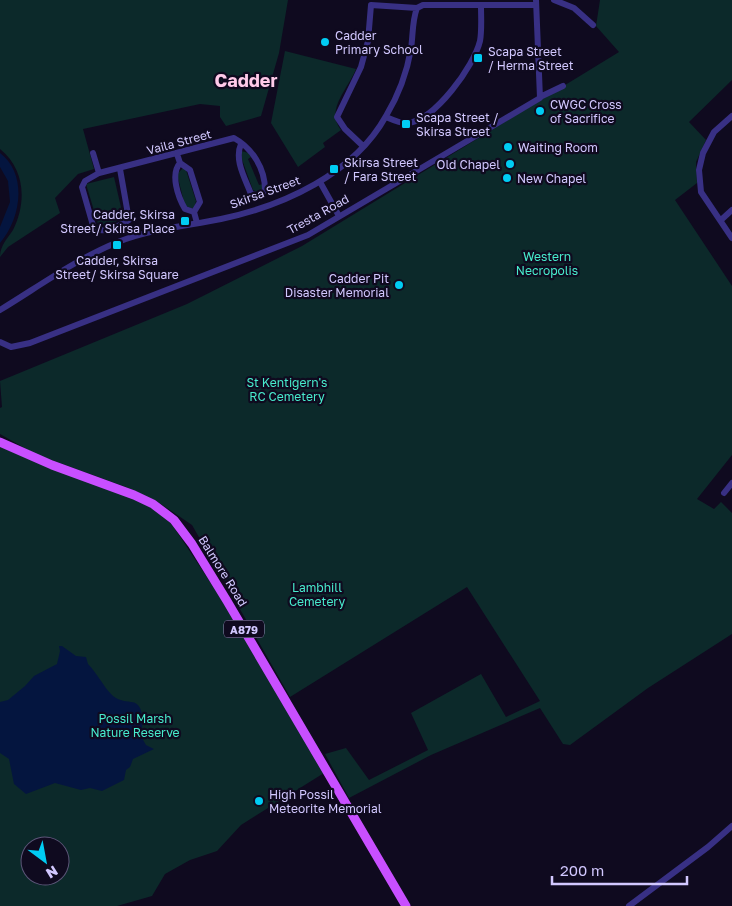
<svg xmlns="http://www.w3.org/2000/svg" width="732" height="906" font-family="'Golos Text',sans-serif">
<rect width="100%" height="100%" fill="#0f0a1f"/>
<path fill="#0c292a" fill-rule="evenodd" d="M0,0H288L279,53L261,116L226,126L220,117V106L200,104L83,129L94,169L78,174L55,198L60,213L8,247L0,257C0,246 7,239 13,230C27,202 25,169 0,149Z
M600,0H732V80L689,122L706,140L696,162L697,183L675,200L732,286V455L697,499L714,509L721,502L732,513V634L648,688L570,745L563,744L540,708L431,755L349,798L325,754L346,748L369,780L428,750L411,713L481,674L506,717L540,701L467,587L290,697L192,525L158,502L126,487L35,454L0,434V408L2,407L0,381L187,304L302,246L619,52L596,26Z
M285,51L356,69C348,89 325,110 341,130L323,143L325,147L298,167L271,123Z
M241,151L249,153L251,157L248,159L259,185L263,184L264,188L260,193L253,190L240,154Z
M183,168L186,170L196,201L194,209L185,206L177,174Z
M114,177L123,216C115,223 109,226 98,224L86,184Z
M0,444L141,501L162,513L173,526L224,603L324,773L241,825L217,851L190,860L165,874L152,896L117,906H0ZM30,846H60V876H30Z"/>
<path fill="#04153f" d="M0,153C28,174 21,219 0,243V227L10,202L8,181L0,167Z
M59,646H62L76,656L86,657L88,664C97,673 103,686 112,695C117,700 124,701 131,702C147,703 141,728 142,738L146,745L154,749L133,759L130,767L126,770L124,780L102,791L90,788L81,790L55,783L26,794L14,784L9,759L0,753V702L8,700L25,686L34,676L57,664L60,651Z"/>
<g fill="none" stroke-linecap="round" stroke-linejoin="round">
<path stroke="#383084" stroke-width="6" d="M554,0L574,8L593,25
M540,97L563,86
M732,116L714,132L703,153L699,170L701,192L732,238
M386,117C393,120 401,124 408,123C435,120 474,66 480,41C482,30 481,17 481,5
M241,144C234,160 245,178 251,194L260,196
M363,146L345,129L337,117L361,67L368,41L371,5L417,8L423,5H536
M93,153L99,173
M177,154L180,163L190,170L200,202L194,212L197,223
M180,163C170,174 178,197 185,209L194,212
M120,169L129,220C117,227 108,233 94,229L82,187L85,181L99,173L234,138C252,148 265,168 265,190L260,196
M320,182L339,216
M721,220L732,210
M0,310C38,287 76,259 118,242C151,229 186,226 221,219C283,206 354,174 386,116C398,96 407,72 411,49C413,36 412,21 417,8
M0,342L11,347L30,343L308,235L540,98L536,0
M724,493L732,483
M629,906L708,847L732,826"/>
<path stroke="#c84fff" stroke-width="9" d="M0,442L52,465L134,495L153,504L174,520L192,544L227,601L406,906"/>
</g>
<g fill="#00ccf3" stroke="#0f0a1f" stroke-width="2">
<circle cx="325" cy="42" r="5"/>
<rect x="473" y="53" width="10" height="10" rx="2.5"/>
<circle cx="540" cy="111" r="5"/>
<rect x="401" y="119" width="10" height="10" rx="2.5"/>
<circle cx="508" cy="147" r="5"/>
<circle cx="510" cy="164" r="5"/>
<rect x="329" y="164" width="10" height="10" rx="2.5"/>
<circle cx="507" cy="178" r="5"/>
<rect x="180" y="216" width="10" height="10" rx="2.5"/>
<rect x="112" y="240" width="10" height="10" rx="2.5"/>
<circle cx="399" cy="285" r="5"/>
<circle cx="259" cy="801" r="5"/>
</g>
<g text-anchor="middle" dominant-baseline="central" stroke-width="4.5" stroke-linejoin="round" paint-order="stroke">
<rect fill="#0f0a1f" stroke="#988fbc" stroke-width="1" x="224" y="620.5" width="40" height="17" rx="4"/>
<g font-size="11" font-weight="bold" fill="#d2c8ff">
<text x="244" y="629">A879</text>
</g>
<g font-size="12" fill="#d2c8ff" stroke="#0f0a1f" text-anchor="start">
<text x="335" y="35">Cadder<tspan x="335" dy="14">Primary School</tspan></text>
<text x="488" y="51">Scapa Street<tspan x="488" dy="14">/ Herma Street</tspan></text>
<text x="550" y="104">CWGC Cross<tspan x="550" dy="14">of Sacrifice</tspan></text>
<text x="416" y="117">Scapa Street /<tspan x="416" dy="14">Skirsa Street</tspan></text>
<text x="518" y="147">Waiting Room</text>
<text x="344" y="162">Skirsa Street<tspan x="344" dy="14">/ Fara Street</tspan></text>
<text x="500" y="164" text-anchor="end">Old Chapel</text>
<text x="517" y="178">New Chapel</text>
<text x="175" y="214" text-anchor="end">Cadder, Skirsa<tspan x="175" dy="14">Street/ Skirsa Place</tspan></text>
<text x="117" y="260" text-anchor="middle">Cadder, Skirsa<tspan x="117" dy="14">Street/ Skirsa Square</tspan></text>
<text x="389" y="278" text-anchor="end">Cadder Pit<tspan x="389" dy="14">Disaster Memorial</tspan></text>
<text x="269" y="794">High Possil<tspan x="269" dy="14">Meteorite Memorial</tspan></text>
</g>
<g font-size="12" fill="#d2c8ff" stroke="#0f0a1f">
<text transform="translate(179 142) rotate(-15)">Vaila Street</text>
<text transform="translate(265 192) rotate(-20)">Skirsa Street</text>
<text transform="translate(318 214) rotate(-29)">Tresta Road</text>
<text transform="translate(223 571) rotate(58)">Balmore Road</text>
</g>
<g font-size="12" fill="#48eccd" stroke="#0f0a1f">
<text x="547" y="256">Western<tspan x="547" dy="14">Necropolis</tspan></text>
<text x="287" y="382">St Kentigern's<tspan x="287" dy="14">RC Cemetery</tspan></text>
<text x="317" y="587">Lambhill<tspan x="317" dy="14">Cemetery</tspan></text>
<text x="135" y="718">Possil Marsh<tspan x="135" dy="14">Nature Reserve</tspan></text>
</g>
<g font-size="18" font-weight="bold" fill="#ffcae9" stroke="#0f0a1f">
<text x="246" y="80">Cadder</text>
</g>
</g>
<g transform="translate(45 861) rotate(148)"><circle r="24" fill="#0f0a1f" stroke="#5d5679"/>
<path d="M0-4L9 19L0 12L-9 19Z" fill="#00ccf3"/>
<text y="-8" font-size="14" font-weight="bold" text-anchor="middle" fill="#d2c8ff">N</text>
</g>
<path d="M552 876v8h135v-8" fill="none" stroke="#d2c8ff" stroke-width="2.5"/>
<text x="560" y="876" font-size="15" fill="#d2c8ff" stroke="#0f0a1f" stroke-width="4" paint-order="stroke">200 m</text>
</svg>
